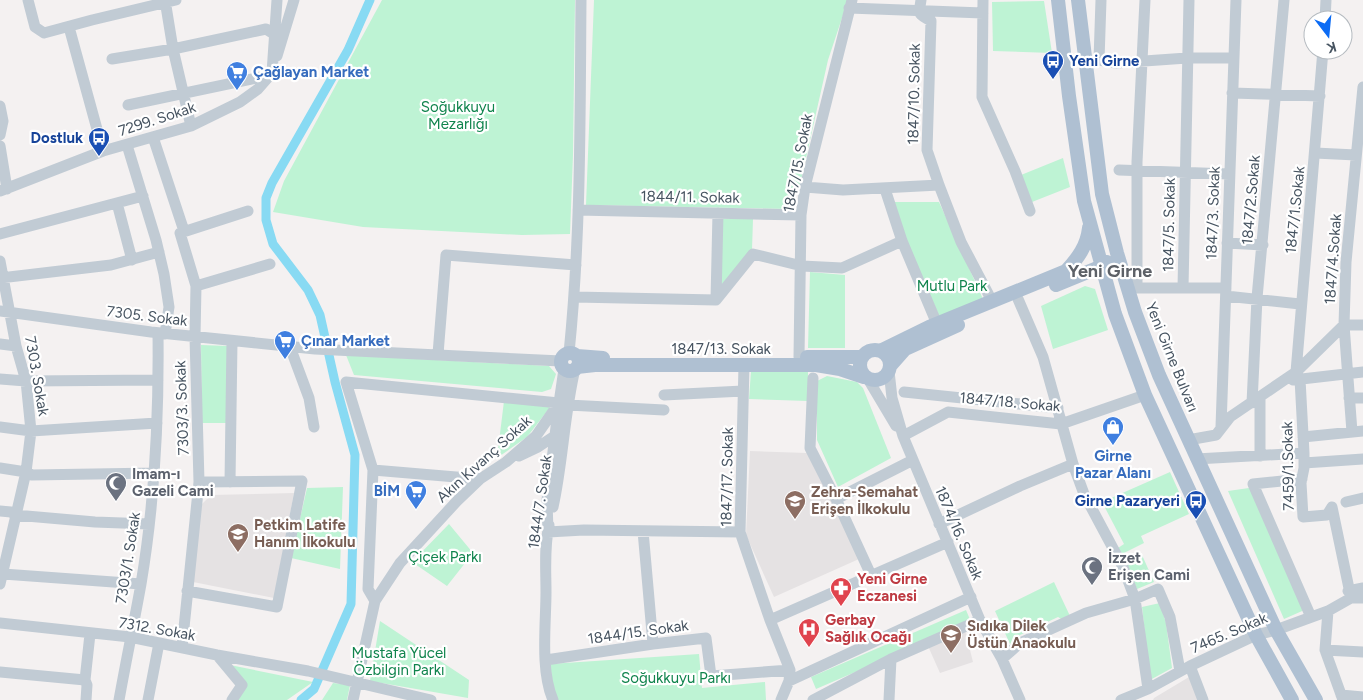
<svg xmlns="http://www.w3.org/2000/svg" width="1363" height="700" font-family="Figtree,sans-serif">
<rect width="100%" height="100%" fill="#f4f1f1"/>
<path fill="#e5e2e3" d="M750,451L807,453L836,504L859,559L774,597L746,535Z
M294,493L274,598L188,581L202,504L211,495Z
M965,630L973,662L940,673L928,646Z
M1189,677L1199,700H1153L1154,698Z"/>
<path fill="#bef3d4" d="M382,0H575L573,155L570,234L522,235L363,227L273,212L284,181Z
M594,0H848L828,60L799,189L793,193L791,209L586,205Z
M1044,1L1052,53L993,51L992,2Z
M1063,158L1070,187L1032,202L1021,175Z
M890,202H939L983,299L940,318Z
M722,219H753L752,250L721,288Z
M810,272L845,275V348H808Z
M1085,286L1095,289L1108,330L1053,349L1041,306Z
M201,345L228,346V423H202Z
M346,355L549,366L556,374L551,389L542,392L354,375Z
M751,371L808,372V401L749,399Z
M827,376L857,382L863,388L891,458L838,487L817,440V381Z
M504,401L551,406L527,437L497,458Z
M1170,472L1189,514L1141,536L1144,543L1122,554L1118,548L1124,544L1102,502Z
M343,487L340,569L291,558L307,488Z
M1256,487L1309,608L1284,619L1228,491Z
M449,524L473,553L447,586L412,562Z
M1142,555L1154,582L1137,589L1126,563Z
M1054,582L1070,616L1063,620L1058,617L1020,635L1017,641L1010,644L995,611Z
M1160,603L1166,623L1172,668L1150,680L1142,607Z
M966,610L971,622L816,689L811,677Z
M380,621L469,680L468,698L370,681Z
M699,654L702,688L765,682L766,700H558L554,692L550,664Z
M230,665L313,682L287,700H237L246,685Z
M333,683L350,685L347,700H322Z"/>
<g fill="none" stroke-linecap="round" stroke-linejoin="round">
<path stroke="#88daf3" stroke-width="9" d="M301,700L314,689L351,604L355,455L335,382L320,315L308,290L273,244L266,220V198L272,183L348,50L370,0"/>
<path stroke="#c1cbd4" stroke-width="11" d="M28,0L35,27L44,33L92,20L176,0
M165,0L173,49L191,126
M921,0C919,14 917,14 931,21L927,150L939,185L961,242L992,301
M983,0L982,97L1015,171L1030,211
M1101,0L1099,60L1116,63L1187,58H1233
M1145,0L1137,162V288H1183L1189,0
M849,8L983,13
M1325,20L1326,0
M69,27L103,151
M277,56L294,0
M112,59L173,49L266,29L274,34
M1232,93L1320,96
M128,105L271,75
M0,106L3,121L0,135
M153,137L184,231
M127,145L156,240L164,274L169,307L165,334
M0,146L7,189
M1315,153L1356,155
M1119,170L1229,174
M805,187L843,190L939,185
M885,189L902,241L937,324
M0,191L103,151L191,126L240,102L258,89L272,73L277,0
M117,203L132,260
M578,210L801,215
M718,213L716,300L753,254L802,266L842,268L902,241
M0,234L143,196
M1227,243L1263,245
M0,261L16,346L26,381L31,431L26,472L0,584
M0,278L111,265L159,252
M196,286L270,264
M1183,288H1226
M1226,296L1300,304
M575,297L716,300
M1018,299L1043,357L1073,464L1084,494L1123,567L1135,599L1148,689
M0,311L151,332L315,349L561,361
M0,344L16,346
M290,347L309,398L314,427
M569,353C581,235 580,118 581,0
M438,354L446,255L576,265
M799,357L801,215L805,187L852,0
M744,365L740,532L770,620L790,670L789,681L781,700
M889,371L892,398L903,436L980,620L1002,659L1020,700
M1296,372L1323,50
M813,378L810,448L836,499L871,575
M0,379L26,381L158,380
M868,379L896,426
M1300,379L1304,453V468L1301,483L1303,517L1327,515L1332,507
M1293,380L1363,372
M904,392L1058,408
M664,395L743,391
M1260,397V456
M1349,398H1363
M1252,403L1257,298L1284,0
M568,405L664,410
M0,427L31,431L157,423
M1221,427L1236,0
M1352,432L1344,325L1346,262L1363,87
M903,436L948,412L1061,424L1145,395
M1303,437L1363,431
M1188,440L1216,435L1230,417L1296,372L1344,325H1363
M519,456L538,447L559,433
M1196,459L1304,453
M1304,463L1363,459
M0,468L26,472L32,475L155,473
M373,470L346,382L559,403L547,500L548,532
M1302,479L1253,484L1311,617
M230,482L232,341
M836,499L913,460
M1346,502L1363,498
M553,507C563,462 564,415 575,369
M1332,507L1351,598
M0,511L11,512L15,515L95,522L149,524
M939,524L1020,486L1073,464
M549,525C544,547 546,570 546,592C546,624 540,670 553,700
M643,531L653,644
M548,532L584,530L740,532
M3,574L141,584
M187,591L277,607L302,481L199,482
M1348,591L1363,588
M375,601L368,589L373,470L480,479
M1328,611L1325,650L1343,700
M770,620L948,542
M0,623L130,637L217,655L308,671L431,700
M182,647L199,482L195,337L196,286L180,233L248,211
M1325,650L1363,652
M217,655L242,685L232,700
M1002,659L1020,643L1086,613L1135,599L1158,589L1170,617L1180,671
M546,660L653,644L706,638L711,676L790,670
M1190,666L1203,700
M0,672L85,680
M789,681L971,597
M1341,695L1363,697
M86,700L87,685L85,680L90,634
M119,700C126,661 134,623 141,584C155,501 159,417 158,333
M148,700L159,643
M353,700L375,601L400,563L457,501L480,479L506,462L536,436L559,403L564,369
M813,700L891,659L980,620
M889,700L891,659
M1121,700L1148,689L1190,666L1256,635L1276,630L1328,611L1351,598H1363"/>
<path stroke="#afc0d2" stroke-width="14" d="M1058,0L1069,96L1084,201L1115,314L1145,395L1256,635L1292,700
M1078,0L1102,194L1117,253L1135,312L1159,375L1276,630L1316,700
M1056,285L1095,269L1107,262
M860 365a15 15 0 1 1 30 0a15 15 0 1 1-30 0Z
M880,351L929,327L1066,271C1078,258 1087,246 1089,228
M561 362a9 9 0 1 1 18 0a9 9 0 1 1-18 0Z
M577,356L603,358
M807,357H861
M890,366L905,349L958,325
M577,367L595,365H816L840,369L864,377"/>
</g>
<defs>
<g id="bus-pin" transform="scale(1.125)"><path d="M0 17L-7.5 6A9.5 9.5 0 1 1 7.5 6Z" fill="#1a4fb4" stroke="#fff"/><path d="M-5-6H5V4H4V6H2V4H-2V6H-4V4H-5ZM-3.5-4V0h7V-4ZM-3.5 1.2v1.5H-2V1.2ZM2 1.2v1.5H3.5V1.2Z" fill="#fff"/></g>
<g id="supermarket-pin" transform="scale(1.125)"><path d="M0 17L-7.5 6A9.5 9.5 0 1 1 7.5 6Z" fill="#3f7fe0" stroke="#fff"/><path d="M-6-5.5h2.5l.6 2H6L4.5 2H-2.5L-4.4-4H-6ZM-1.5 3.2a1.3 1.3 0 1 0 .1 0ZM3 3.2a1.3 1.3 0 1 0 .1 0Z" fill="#fff"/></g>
<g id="shop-pin" transform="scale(1.125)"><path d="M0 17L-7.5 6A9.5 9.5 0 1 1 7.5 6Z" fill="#3f7fe0" stroke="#fff"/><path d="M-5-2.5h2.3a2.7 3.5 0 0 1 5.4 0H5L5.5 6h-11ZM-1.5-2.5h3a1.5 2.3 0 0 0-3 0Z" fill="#fff"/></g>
<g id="mosque-pin" transform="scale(1.125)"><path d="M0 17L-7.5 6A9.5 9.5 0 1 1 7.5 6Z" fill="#6b7280" stroke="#fff"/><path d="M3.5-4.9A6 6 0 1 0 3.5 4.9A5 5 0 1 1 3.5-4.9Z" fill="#fff"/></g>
<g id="school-pin" transform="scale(1.125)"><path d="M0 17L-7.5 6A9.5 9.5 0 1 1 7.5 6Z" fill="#8d6e63" stroke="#fff"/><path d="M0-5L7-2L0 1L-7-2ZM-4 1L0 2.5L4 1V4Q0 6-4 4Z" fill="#fff"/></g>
<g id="pharmacy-pin" transform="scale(1.125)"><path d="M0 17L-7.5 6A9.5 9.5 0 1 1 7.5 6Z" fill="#e0444e" stroke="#fff"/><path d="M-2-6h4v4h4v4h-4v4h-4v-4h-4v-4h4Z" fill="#fff"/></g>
<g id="hospital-pin" transform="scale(1.125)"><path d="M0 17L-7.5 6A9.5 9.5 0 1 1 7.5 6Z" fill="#e0444e" stroke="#fff"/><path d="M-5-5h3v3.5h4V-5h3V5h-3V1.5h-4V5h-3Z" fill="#fff"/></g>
</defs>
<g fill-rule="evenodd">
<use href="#bus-pin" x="1053" y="61"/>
<use href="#supermarket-pin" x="237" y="72"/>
<use href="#bus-pin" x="99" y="138"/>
<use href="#supermarket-pin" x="285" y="341"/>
<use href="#shop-pin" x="1113" y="427"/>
<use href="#mosque-pin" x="116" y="483"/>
<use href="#supermarket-pin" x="416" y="491"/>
<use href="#school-pin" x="795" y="501"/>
<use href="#bus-pin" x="1196" y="501"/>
<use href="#school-pin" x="238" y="534"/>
<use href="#mosque-pin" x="1092" y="567"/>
<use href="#pharmacy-pin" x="841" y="588"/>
<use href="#hospital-pin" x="809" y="629"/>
<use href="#school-pin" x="951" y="635"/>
</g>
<g text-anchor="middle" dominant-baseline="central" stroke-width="4.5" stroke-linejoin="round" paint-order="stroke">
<g font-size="15" font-weight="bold" fill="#164399" stroke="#fff" text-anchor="end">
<text x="1069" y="61" text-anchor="start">Yeni Girne</text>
<text x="83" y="138">Dostluk</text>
<text x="1180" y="501">Girne Pazaryeri</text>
</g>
<g font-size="15" font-weight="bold" fill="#366cbe" stroke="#fff" text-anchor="start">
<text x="253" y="72">Çağlayan Market</text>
<text x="301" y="341">Çınar Market</text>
<text x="1113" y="456" text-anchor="middle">Girne<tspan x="1113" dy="17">Pazar Alanı</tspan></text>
<text x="400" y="491" text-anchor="end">BİM</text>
</g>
<g font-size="15" fill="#475461" stroke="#fff">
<text transform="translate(914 94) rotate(-89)">1847/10. Sokak</text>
<text transform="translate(157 119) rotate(-18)">7299. Sokak</text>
<text transform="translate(798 163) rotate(-79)">1847/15. Sokak</text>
<text transform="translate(690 197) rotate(1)">1844/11. Sokak</text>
<text transform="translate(1251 200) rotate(-85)">1847/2.Sokak</text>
<text transform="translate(1295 210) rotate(-84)">1847/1.Sokak</text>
<text transform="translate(1213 213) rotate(-88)">1847/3. Sokak</text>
<text transform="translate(1169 225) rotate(-89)">1847/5. Sokak</text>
<text transform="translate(1333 259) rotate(-86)">1847/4.Sokak</text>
<text transform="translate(147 316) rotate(7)">7305. Sokak</text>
<text x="721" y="349">1847/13. Sokak</text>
<text transform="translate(1172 357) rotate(68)">Yeni Girne Bulvarı</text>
<text transform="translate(37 376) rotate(80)">7303. Sokak</text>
<text transform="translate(1010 402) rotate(5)">1847/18. Sokak</text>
<text transform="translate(182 408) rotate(-92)">7303/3. Sokak</text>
<text transform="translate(484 459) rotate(-42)">Akın Kıvanç Sokak</text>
<text transform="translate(1288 466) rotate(-91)">7459/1.Sokak</text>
<text transform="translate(727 477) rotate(-89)">1847/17. Sokak</text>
<text transform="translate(540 502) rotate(-82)">1844/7. Sokak</text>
<text transform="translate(959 533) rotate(67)">1874/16. Sokak</text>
<text transform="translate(128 558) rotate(-81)">7303/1. Sokak</text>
<text transform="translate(157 629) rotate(10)">7312. Sokak</text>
<text transform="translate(638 632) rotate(-8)">1844/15. Sokak</text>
<text transform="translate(1229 633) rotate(-23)">7465. Sokak</text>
</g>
<g font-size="15" fill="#10844d" stroke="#fff">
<text x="458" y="107">Soğukkuyu<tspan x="458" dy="17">Mezarlığı</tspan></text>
<text x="952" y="286">Mutlu Park</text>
<text x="445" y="557">Çiçek Parkı</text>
<text x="399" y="653">Mustafa Yücel<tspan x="399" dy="17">Özbilgin Parkı</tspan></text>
<text x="676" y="678">Soğukkuyu Parkı</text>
</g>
<g font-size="15" font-weight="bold" fill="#5b616d" stroke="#fff" text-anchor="start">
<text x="132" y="474">Imam-ı<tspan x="132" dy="17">Gazeli Cami</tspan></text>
<text x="1108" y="558">İzzet<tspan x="1108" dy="17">Erişen Cami</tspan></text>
</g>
<g font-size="15" font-weight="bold" fill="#785e54" stroke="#fff" text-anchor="start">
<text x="811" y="492">Zehra-Semahat<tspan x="811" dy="17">Erişen İlkokulu</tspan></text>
<text x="254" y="525">Petkim Latife<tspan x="254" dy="17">Hanım İlkokulu</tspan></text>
<text x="967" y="626">Sıdıka Dilek<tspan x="967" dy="17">Üstün Anaokulu</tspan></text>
</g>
<g font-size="15" font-weight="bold" fill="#be3a42" stroke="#fff" text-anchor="start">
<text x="857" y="579">Yeni Girne<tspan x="857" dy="17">Eczanesi</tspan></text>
<text x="825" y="620">Gerbay<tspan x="825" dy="17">Sağlık Ocağı</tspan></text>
</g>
<g font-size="18" font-weight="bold" fill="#5d6167" stroke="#fff">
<text x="1110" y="271">Yeni Girne</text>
</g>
</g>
<g transform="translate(1328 35) rotate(164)"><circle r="24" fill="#ffffff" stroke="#b5bbc0"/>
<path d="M0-4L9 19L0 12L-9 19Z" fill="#0b6bf4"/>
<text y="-8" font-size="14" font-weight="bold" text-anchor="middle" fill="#475461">K</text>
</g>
</svg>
